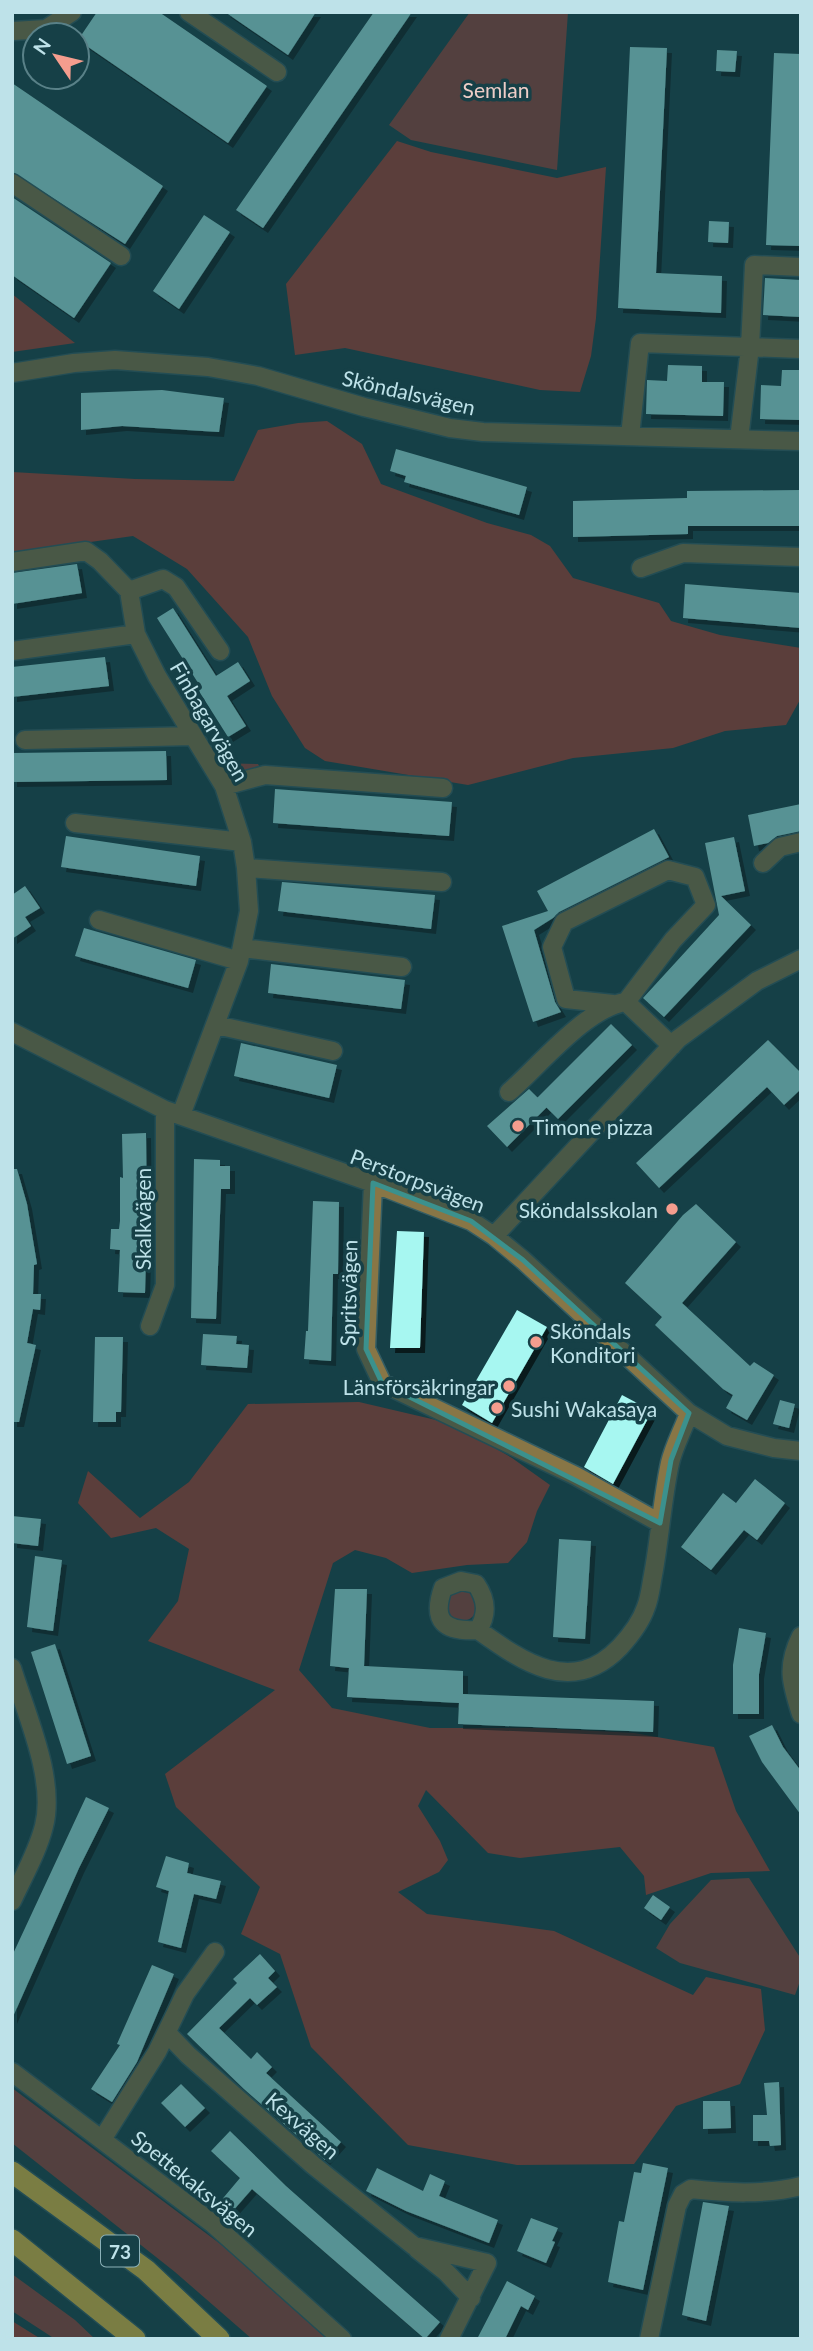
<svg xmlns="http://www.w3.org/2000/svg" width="813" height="2351" font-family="Lato,sans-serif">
<defs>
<filter id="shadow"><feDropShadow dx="5" dy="5" stdDeviation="0" flood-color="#0009"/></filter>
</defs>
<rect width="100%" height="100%" fill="#164047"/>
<path fill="#9e4235" d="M470,12H568L557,170L411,140L389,125Z
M214,763L258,764L263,773L228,782Z
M447 1606a15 15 0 1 1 30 0a15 15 0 1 1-30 0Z
M749,1878L801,1959V1978L795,1995L680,1963L656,1948L670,1924L711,1880Z
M12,2088L223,2246L327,2339H252L175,2272L12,2143Z
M12,2274L75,2320L95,2339H55L12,2311Z"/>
<path fill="#b03c2d" d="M397,141L431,152L557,178L606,167L596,318L591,356L580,392L540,390L345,348L295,355L286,284Z
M12,294L75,343L12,352Z
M327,421L362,444L381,484L487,523L531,535L550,546L573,578L659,603L671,621L720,635L801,648V698L786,725L725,731L673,748L573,758L468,785L325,761L305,748L272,696L248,637L187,569L133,536L12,553V472L135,479L234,481L258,430L298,423Z
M359,1402L453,1424L512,1458L550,1485L537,1511L527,1542L508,1563L467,1565L412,1573L386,1558L355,1550L333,1563L299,1670L332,1708L430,1728H539L634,1733L714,1747L736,1811L770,1871L711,1873L646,1895L644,1876L620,1847L520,1858L488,1853L426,1790L418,1806L440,1841L448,1860L439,1872L398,1892L427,1914L554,1931L693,1995L706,1977L761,1989L765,2030L740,2084L676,2106L634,2164L517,2165L408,2145L311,2047L280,1954L241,1934L260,1887L176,1807L165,1774L275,1690L148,1641L178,1601L189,1549L156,1528L111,1538L78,1503L88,1471L140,1518L189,1482L248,1404Z
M12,2321L41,2339H12Z"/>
<path fill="#a7f7f1" filter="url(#shadow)" d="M97,12H159L267,86L228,143L78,40Z
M225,12H316L288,55Z
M374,12H412L263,228L236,210Z
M630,47L667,48L656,273L722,276L721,313L618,308Z
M717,50L737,51L735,72L716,71Z
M774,53L801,54V246L766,245Z
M12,83L163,186L125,244L12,172Z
M12,197L111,263L74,318L12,275Z
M204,215L230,232L179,309L153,291Z
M709,221L729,222L728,243L708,242Z
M765,278L801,280V317L763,315Z
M668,365L702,366V382H724L723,416L646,414L647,380L667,381Z
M782,370H801V420L760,419L761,385L781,386Z
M162,390L224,398L219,432L122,426L81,430V393Z
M396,449L527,487L519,515L404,482L406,476L390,471Z
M801,490V526H688V534L573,537V501L687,498V491Z
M77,564L82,593L12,604V573Z
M685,584L801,593V628L683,618Z
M173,608L216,676L238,662L250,681L227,696L246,726L228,737L197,688L200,686L157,618Z
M105,657L109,686L12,697V667Z
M166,751L167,780L12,782V753Z
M275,789L452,802L449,836L273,823Z
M801,804V831L777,836L768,843L754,846L748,815Z
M654,829L669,857L559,912L553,918L534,930L555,1002L561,1012L533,1022L502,926L548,911L537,891Z
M66,836L200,856L196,886L61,867Z
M734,837L745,891L721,896L751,925L664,1017L643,998L719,915L705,843Z
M282,882L435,895L431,929L278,911Z
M25,886L40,908L25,917L31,926L12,939V895Z
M84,928L196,960L188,988L75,956Z
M271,964L405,980L401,1009L268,993Z
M611,1024L632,1045L558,1119L537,1098Z
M768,1040L801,1073V1089L784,1105L767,1087L659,1188L636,1163Z
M241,1043L337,1065L329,1098L234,1076Z
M529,1089L547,1107L507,1147L487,1126Z
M146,1133L147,1222L145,1293L118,1292L120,1250L110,1249L111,1229H119L120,1221V1177L123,1178L122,1134Z
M194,1159L220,1160V1166H230V1189H221L216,1319L191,1318Z
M12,1169H17L27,1204L37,1264L34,1265L33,1294H41L40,1310L33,1309L27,1343L36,1345L19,1422H12Z
M313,1201L339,1202L338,1274H333L331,1361L304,1359L306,1331H308Z
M696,1204L736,1242L682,1303L750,1366L754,1362L774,1375L747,1420L726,1408L733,1395L723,1389L655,1325L662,1317L625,1283L683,1215Z
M397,1231L424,1232L420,1348H390Z
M517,1310L547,1327L492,1423L462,1405Z
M203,1334L237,1336L236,1344L249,1345L247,1368L201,1365Z
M95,1337H123L121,1412H116V1422H93Z
M622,1395L652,1411L613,1484L584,1467Z
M780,1400L795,1404L789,1428L773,1424Z
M755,1479L785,1503L757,1540L744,1530L711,1570L681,1547L723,1493L736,1503Z
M12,1516L41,1519L38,1546L12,1543Z
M559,1539L591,1541L585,1639L553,1637Z
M35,1556L62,1560L53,1631L27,1627Z
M335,1589H367L364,1666L463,1671V1694L654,1701L653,1732L458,1724L459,1703L347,1697L349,1668L330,1666Z
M739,1628L766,1633L759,1674V1714H733V1665Z
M55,1644L91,1756L67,1764L31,1652Z
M772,1725L783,1747L801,1771V1815L762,1762L749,1736Z
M86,1797L109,1808L79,1868L12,2019V1956Z
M166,1856L189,1863L187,1873L221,1881L216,1899L194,1894L181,1948L158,1942L169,1891L156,1887Z
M653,1895L670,1907L661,1920L644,1908Z
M260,1954L275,1971L268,1978L277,1987L257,2005L250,1998L219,2028L251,2059L257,2052L272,2067L266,2073L341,2142L325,2160L244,2089L187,2034L237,1983L233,1979Z
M152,1965L174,1974L137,2062L112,2102L91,2089L120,2045L117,2044Z
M779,2082L781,2145L770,2146L769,2141H753V2115H767L764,2083Z
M181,2084L205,2108L185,2127L161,2103Z
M703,2101H730L731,2128L703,2129Z
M230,2131L286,2186L440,2322L425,2339L252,2189L231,2213L219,2203L240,2178L211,2151Z
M643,2163L668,2168L643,2290L608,2282L619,2221L624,2222L634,2172L641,2173Z
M377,2168L423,2191L430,2174L445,2181L439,2196L498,2220L489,2243L406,2211L366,2191Z
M703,2202L729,2206L706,2321L682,2315Z
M531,2218L558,2228L552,2241L555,2242L546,2263L517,2251Z
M507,2281L535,2296L528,2310L521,2306L505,2339H477Z"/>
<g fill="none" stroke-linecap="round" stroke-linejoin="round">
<g stroke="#345d64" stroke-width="21">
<path id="minor" d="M189,12L277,72
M13,31L46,29L72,12
M12,183L121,256
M12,373L74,363L115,360L208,367L258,376L364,407L450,428L483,432L801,441
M630,436L640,343L801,349
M739,439L750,347L754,265L801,267
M12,562L86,551L100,561L129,591
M641,568L683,553L801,557
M129,591L136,634L157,676L224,786L242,842L246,868L249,911L239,961L181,1115
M129,591L163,579L176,587L220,651
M12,651L136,634
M25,740L193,736
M224,786L265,775L443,788
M75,823L242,842
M763,863L780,847L801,842
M246,868L442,882
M99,920L239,961
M242,948L402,967
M613,1004L566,999L552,947L564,922L668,870L695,877L706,905L673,940L626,1002
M216,1025L333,1051
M12,1032L165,1110L373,1183L471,1221L494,1236L523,1260L689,1413L727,1436L774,1448L801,1451
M509,1092C539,1066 587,1007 626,1002L672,1046
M373,1183L366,1349L382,1383L576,1476L660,1523
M494,1236L678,1039L757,981L801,959
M150,1326L165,1285V1110
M478,1630C445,1632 431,1622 443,1588L461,1581L476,1584C487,1600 488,1614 478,1630C523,1662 572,1697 620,1647C631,1635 641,1622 646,1607C650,1597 651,1585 653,1575C660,1538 662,1500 670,1463C674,1446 683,1430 689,1413
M801,1636C786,1666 791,1683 801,1714
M12,1668C26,1714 56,1779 44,1826C38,1851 23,1877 12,1901
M167,2033L188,2055L313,2165L414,2246L487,2263L449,2339
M12,2072L212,2223L342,2339
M103,2138L157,2052L185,1994L215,1952
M417,2249L446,2272L471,2298
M649,2339L677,2206L683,2194L691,2189C727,2193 765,2195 801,2186"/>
</g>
<g stroke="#345d64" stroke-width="24">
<path id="highway" d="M12,2172L146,2270L219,2339
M12,2240L135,2339"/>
</g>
<use href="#minor" stroke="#887646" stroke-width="18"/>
<use href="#highway" stroke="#f4c83f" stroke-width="21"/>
</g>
<path d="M0 0H813V2351H0ZM373,1183L471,1221L523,1260L689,1413L671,1460L660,1523L382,1383L366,1349Z" fill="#164047" fill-opacity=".55" fill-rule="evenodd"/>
<path fill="none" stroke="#3b918d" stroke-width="5" stroke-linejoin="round" d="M373,1183L471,1221L523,1260L689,1413L671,1460L660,1523L382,1383L366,1349Z"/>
<g fill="#f59d8e" stroke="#164047" stroke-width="2.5">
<circle cx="518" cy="1126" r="7"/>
<circle cx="672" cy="1209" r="7"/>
<circle cx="536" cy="1342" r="7"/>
<circle cx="509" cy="1386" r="7"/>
<circle cx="497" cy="1408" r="7"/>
</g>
<g text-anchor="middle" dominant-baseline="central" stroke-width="7" stroke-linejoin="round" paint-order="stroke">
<rect fill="#164047" stroke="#8cb1b8" stroke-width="2" x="101" y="2235.5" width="38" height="31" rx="5"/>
<g font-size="19" font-weight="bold" fill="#bee2e9">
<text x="120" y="2251">73</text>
</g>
<g font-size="21" fill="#edcdc7" stroke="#164047">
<text x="496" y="89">Semlan</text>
</g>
<g font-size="21" fill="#bee2e9" stroke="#164047">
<text transform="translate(409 392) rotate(13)">Sköndalsvägen</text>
<text transform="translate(210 721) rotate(60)">Finbagarvägen</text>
<text transform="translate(418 1180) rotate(21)">Perstorpsvägen</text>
<text transform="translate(142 1219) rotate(-90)">Skalkvägen</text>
<text transform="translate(348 1293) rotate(-89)">Spritsvägen</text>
<text transform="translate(303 2125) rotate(41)">Kexvägen</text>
<text transform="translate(195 2183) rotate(39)">Spettekaksvägen</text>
</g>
<g font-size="21" fill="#bee2e9" stroke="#164047" text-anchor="start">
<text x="532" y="1126">Timone pizza</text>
<text x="658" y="1209" text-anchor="end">Sköndalsskolan</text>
<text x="550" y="1330">Sköndals<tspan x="550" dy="24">Konditori</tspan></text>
<text x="495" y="1386" text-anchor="end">Länsförsäkringar</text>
<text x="511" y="1408">Sushi Wakasaya</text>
</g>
</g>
<rect width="813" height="2351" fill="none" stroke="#bee2e9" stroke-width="28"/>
<g transform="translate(56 56) rotate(305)"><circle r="33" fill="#164047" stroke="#598188" stroke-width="2"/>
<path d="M0-5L12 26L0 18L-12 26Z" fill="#f59d8e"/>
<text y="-10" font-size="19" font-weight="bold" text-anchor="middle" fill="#bee2e9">N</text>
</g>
</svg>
